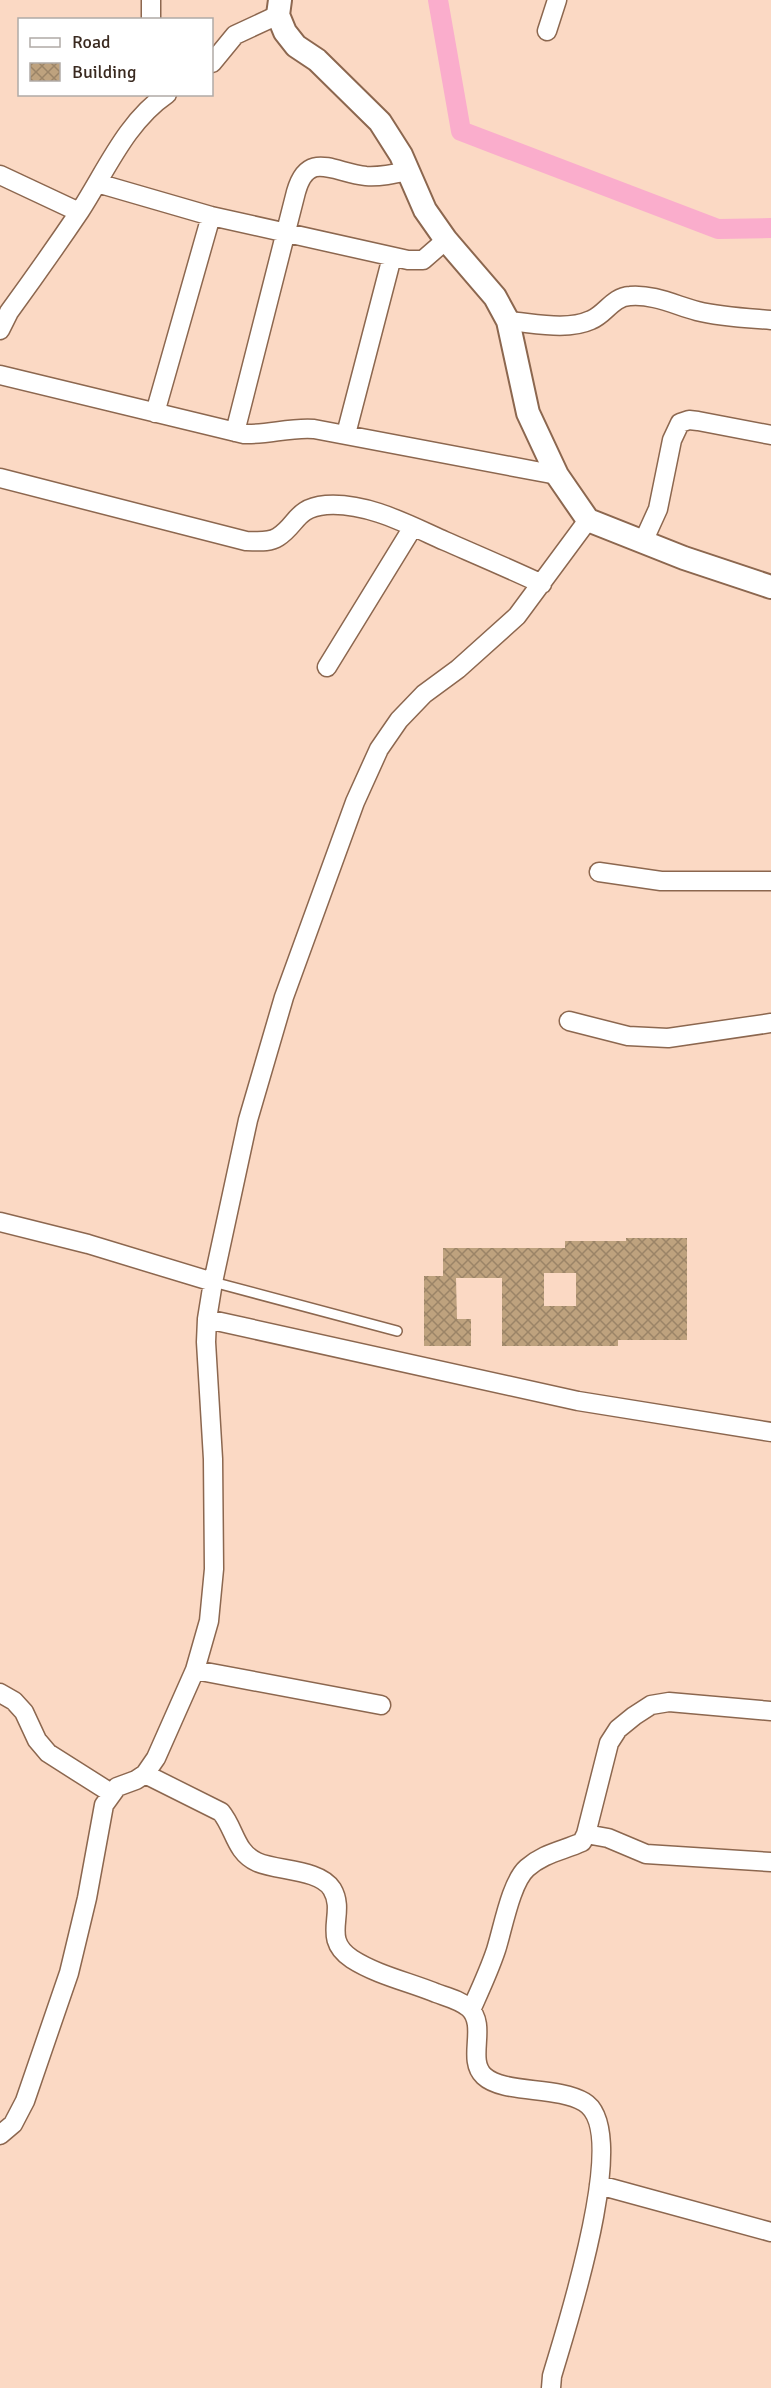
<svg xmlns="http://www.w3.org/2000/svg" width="771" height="2388" font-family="Signika,sans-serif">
<defs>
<pattern id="building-cross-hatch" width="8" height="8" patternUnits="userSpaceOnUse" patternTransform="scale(1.5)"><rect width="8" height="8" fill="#bea27e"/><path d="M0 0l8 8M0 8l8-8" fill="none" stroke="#9b8467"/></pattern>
</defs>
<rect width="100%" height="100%" fill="#fbd9c4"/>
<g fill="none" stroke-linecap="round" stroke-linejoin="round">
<path stroke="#faadcc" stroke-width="20" d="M438,0L461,131L718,229L771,228"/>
</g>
<path fill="url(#building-cross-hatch)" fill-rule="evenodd" d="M626,1238H687V1340H618V1346H502V1278H456L457,1319H471V1346H424V1276H443V1248H565V1241H626ZM544,1273H576V1306H544Z"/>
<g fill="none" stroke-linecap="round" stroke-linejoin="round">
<g stroke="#8c674f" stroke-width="12">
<path id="service" d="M213,1282L397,1331"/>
</g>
<g stroke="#8c674f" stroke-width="21">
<path id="minor" d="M151,20V0
M547,31L557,0
M212,63L235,35L278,15
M0,175L79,212
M97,183L211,216L408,260H423L446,240
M508,321C534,323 567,331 591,320C606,314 612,297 630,296C653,294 675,305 697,311C721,317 746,318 771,320
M0,330L9,312C33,279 57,245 80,211C106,171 126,122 167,94
M0,375L244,434C268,435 290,427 314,429L557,475
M155,413L211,216
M235,432L296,192C308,149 334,173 366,176C380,177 394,174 408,171
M346,434L392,257
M0,478L246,541C257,541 269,543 278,537C298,524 295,508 326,505C367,502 409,525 445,541C477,555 510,569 542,584
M643,542L658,509L672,440L680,423L689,420L698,421L771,435
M327,667L413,527
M599,872L661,881H771
M569,1021L628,1036L668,1038L771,1023
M0,1222L88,1244L213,1282
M207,1319L578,1401L771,1432
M195,1670L381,1705
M0,1693L14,1701L24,1712L37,1740L48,1753L111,1793
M145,1774L221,1812C235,1829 235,1852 257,1862C277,1871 320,1869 332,1889C347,1914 320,1938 352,1959C377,1975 409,1982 436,1993C447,1997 460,2000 469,2008C488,2026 466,2059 484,2076C503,2094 557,2086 584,2102C632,2130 565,2331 552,2376L551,2388
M586,1834L608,1838L646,1854L771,1862
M471,2010C480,1990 489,1971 496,1950C503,1928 511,1882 527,1868C544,1853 562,1851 582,1842L586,1834L609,1743L618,1729L634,1716L651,1705L669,1702L771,1711
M0,2135L13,2124L25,2101L69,1973L87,1898L104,1805L117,1787L136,1780L145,1774L156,1758L195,1670L209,1621L214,1569L213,1459L206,1342L207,1319L213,1282L248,1120L284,997L355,802L379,749L399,720L424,694L458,669L517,616L588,520
M599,2185L771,2232"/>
</g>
<g stroke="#8c674f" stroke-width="26">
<path id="tertiary" d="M280,0L278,15L285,32L296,46L317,60L380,122L401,155L425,210L446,240L495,297L508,321L528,413L557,475L588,520L684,558L771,587"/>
</g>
<use href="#service" stroke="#fff" stroke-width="9"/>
<use href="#minor" stroke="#fff" stroke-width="18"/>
<use href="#tertiary" stroke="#fff" stroke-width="22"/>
</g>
<rect x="18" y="18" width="195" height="78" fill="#ffffff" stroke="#b0aaa6" stroke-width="1.5"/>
<rect x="30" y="38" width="30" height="9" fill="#ffffff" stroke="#b0aaa6" stroke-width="1.5"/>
<text x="72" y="48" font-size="18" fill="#3a2a20">Road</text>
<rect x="30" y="63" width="30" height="18" fill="url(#building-cross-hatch)" stroke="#b0aaa6" stroke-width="1.5"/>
<text x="72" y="78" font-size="18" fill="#3a2a20">Building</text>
</svg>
